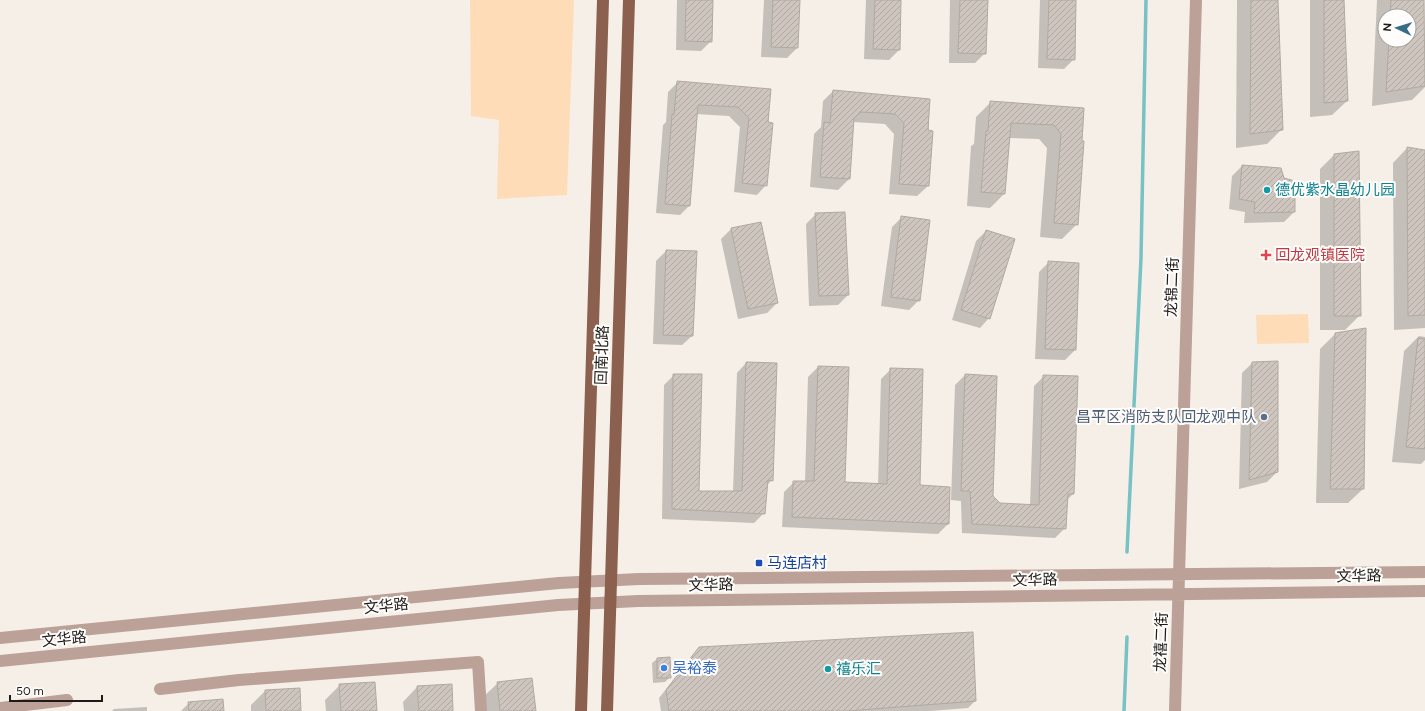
<svg xmlns="http://www.w3.org/2000/svg" width="1425" height="711" font-family="Figtree,'Noto Sans SC',sans-serif">
<defs>
<pattern id="building-hatch" width="6" height="6" patternUnits="userSpaceOnUse"><rect width="6" height="6" fill="#cdc5be"/><path d="M-1 1l2-2M0 6l6-6M5 7l2-2" fill="none" stroke="#b0a9a3"/></pattern>
</defs>
<rect width="100%" height="100%" fill="#f6efe7"/>
<path fill="#fedcb8" d="M470,0H574L567,195L497,199L499,120L471,116Z
M1308,314L1309,343L1257,344L1256,315Z"/>
<path fill="#0003" fill-rule="evenodd" d="M677,0H712L711,41L701,51L676,50Z
M764,0H799L797,48L787,58L761,57Z
M866,0H900L899,50L889,60L864,59Z
M950,0H987L985,53L975,63H949Z
M1040,0H1075L1074,59L1064,69L1038,68Z
M1237,0H1277L1282,129L1267,144L1236,148Z
M1310,0H1343L1347,101L1332,115L1310,117Z
M1377,0H1423L1425,87L1412,100L1372,106ZM1385,16H1409V40H1385Z
M678,82L770,90L766,185L757,195L734,192L740,127L729,116L696,114L689,206L680,215L656,213L663,125L666,122L668,92Z
M833,91L929,100L928,186L917,196L889,194L894,134L885,124L853,122L849,179L838,190L810,187L814,134L821,127L823,101Z
M991,102L1083,109L1077,224L1062,239L1040,237L1047,148L1039,139L1009,138L1004,194L990,208L967,206L971,146L974,144L976,117Z
M1407,148L1425,151V328L1394,330L1393,163Z
M1335,154L1360,315L1345,330H1320V169Z
M1242,166L1294,212L1284,222L1244,223L1245,212L1229,209L1232,176Z
M816,214L848,295L838,305L809,306L806,224Z
M902,217L919,300L909,310L881,306L892,227Z
M731,229L777,303L767,313L738,319L721,239Z
M986,231L989,318L980,328L952,320L976,241Z
M666,251L692,336L682,345L653,344L656,261Z
M1049,262L1078,264L1075,350L1065,360L1035,359L1039,272Z
M1335,334L1363,489L1348,503H1316L1320,349Z
M1419,336L1425,337V460L1421,464L1392,462L1404,351Z
M746,363L772,480L766,486L764,513L754,523L662,519L664,385L674,375L698,492H733L737,373Z
M1252,363L1277,472L1267,482L1239,489L1242,373Z
M818,367L844,483L878,485L881,379L891,369L919,486L949,488L948,524L938,534L782,527L784,492L794,482H805L808,377Z
M965,375L992,496L1000,504L1030,506L1034,386L1044,376L1073,494L1067,500L1065,528L1055,538L962,533L961,501L951,500L955,385Z
M699,648L975,701L968,708L930,711H661L659,698Z
M657,659L670,677L665,682L653,683L652,663Z
M498,683L535,711H484L483,697Z
M340,685L376,711H326L325,700Z
M417,687L452,711H404L403,702Z
M265,691L300,711H251V705Z
M189,703L223,711H181Z
M147,707V711H112L114,709Z"/>
<g fill="none" stroke-linecap="round" stroke-linejoin="round">
<path stroke="#77c2c4" stroke-width="3.5" d="M1127,552L1141,258L1146,0
M1124,711L1127,637"/>
</g>
<path fill="url(#building-hatch)" stroke="#b0a9a2" d="M686,0H713L712,42L685,41Z
M773,0H800L798,48L771,47Z
M875,0H901L900,50L873,49Z
M960,0H988L986,54L958,53Z
M1049,0H1076L1075,60L1047,59Z
M1251,0H1278L1283,130L1250,134Z
M1324,0H1344L1348,101L1324,103Z
M1391,0H1424L1425,86L1386,92L1389,40H1409V16H1390Z
M677,81L771,89L768,122L773,123L767,186L742,183L749,118L738,107L698,105L690,206L665,204L672,114L674,115Z
M833,90L930,99L928,130L933,131L929,186L899,184L904,123L895,114L861,112L854,118L850,179L820,177L824,122L830,123Z
M990,101L1084,108L1082,141H1084L1078,225L1054,223L1061,134L1054,125L1011,123L1005,194L981,192L986,131H988Z
M1407,147L1425,150V315L1408,316Z
M1359,151L1361,316H1334V154Z
M1242,165L1281,168L1284,178L1295,181V212L1254,213L1255,202L1239,199Z
M845,212L849,295L819,296L815,213Z
M901,216L930,220L920,301L891,297Z
M761,222L778,303L748,309L731,228Z
M986,230L1015,239L990,319L961,310Z
M666,250L697,251L693,336L663,335Z
M1048,261L1079,263L1076,350L1045,349Z
M1366,328L1364,489H1330L1335,333Z
M1418,338L1425,339V449L1406,447Z
M1278,361V472L1249,480L1252,362Z
M746,362L777,363L773,481L768,480L765,514L672,509L673,374H702L699,491H742Z
M818,366L849,367L845,482L887,484L890,368L923,369L920,485L950,487L949,524L792,517L793,481H814Z
M965,374L997,376L993,496L1000,503L1039,505L1043,375L1078,376L1074,494H1068L1066,529L972,524L970,491H961Z
M973,632L976,701L847,711H669L666,690L699,647Z
M670,657L671,678H657V658Z
M532,678L536,711H500L497,682Z
M375,682L377,711H341L339,684Z
M452,684L453,711H419L417,686Z
M300,688L301,711H266L265,690Z
M223,699L224,711H189L188,702Z"/>
<g fill="none" stroke-linecap="round" stroke-linejoin="round">
<path stroke="#bba197" stroke-width="12" d="M0,638L559,583L639,579L1425,572
M0,661L558,605L638,601L1425,591
M160,689L239,680L478,662L481,711
M0,708L67,700
M1175,711L1196,0"/>
<path stroke="#8b604e" stroke-width="12" d="M581,711L603,0
M607,711L629,0"/>
</g>
<g fill="#0f9aa8" stroke="#fefdfb" stroke-width="1.5">
<circle cx="1267" cy="190" r="4"/>
<circle cx="828" cy="669" r="4"/>
</g>
<path fill="#e0444e" stroke="#fefdfb" stroke-width="1.5" d="M1264 249h4v4h4v4h-4v4h-4v-4h-4v-4h4z"/>
<circle fill="#5c6f8a" stroke="#fefdfb" stroke-width="1.5" cx="1264" cy="417" r="4"/>
<rect fill="#1a4fb4" stroke="#fefdfb" stroke-width="1.5" x="755" y="559" width="8" height="8" rx="2"/>
<circle fill="#3f7fe0" stroke="#fefdfb" stroke-width="1.5" cx="664" cy="668" r="4"/>
<g text-anchor="middle" dominant-baseline="central" stroke-width="4" stroke-linejoin="round" paint-order="stroke">
<g font-size="15" fill="#0d838f" stroke="#fefdfb" text-anchor="start">
<text x="1275" y="190">德优紫水晶幼儿园</text>
<text x="836" y="669">禧乐汇</text>
</g>
<g font-size="15" fill="#be3a42" stroke="#fefdfb" text-anchor="start">
<text x="1275" y="255">回龙观镇医院</text>
</g>
<g font-size="15" fill="#1d1a17" stroke="#fefdfb">
<text transform="translate(1172 287) rotate(-88)">龙锦二街</text>
<text transform="translate(602 355) rotate(-88)">回南北路</text>
<text transform="translate(1359 576) rotate(-1)">文华路</text>
<text transform="translate(1035 580) rotate(-1)">文华路</text>
<text transform="translate(711 585) rotate(-1)">文华路</text>
<text transform="translate(386 606) rotate(-6)">文华路</text>
<text transform="translate(64 639) rotate(-6)">文华路</text>
<text transform="translate(1161 642) rotate(-88)">龙禧二街</text>
</g>
<g font-size="15" fill="#4e5e75" stroke="#fefdfb" text-anchor="end">
<text x="1256" y="417">昌平区消防支队回龙观中队</text>
</g>
<g font-size="15" fill="#164399" stroke="#fefdfb" text-anchor="start">
<text x="767" y="563">马连店村</text>
</g>
<g font-size="15" fill="#366cbe" stroke="#fefdfb" text-anchor="start">
<text x="672" y="668">吴裕泰</text>
</g>
</g>
<g transform="translate(1397 28) rotate(274)"><circle r="19" fill="#fefdfb" stroke="#a4a2a0"/>
<path d="M0-3L7 15L0 10L-7 15Z" fill="#356c87"/>
<text y="-6" font-size="11" font-weight="bold" text-anchor="middle" fill="#1d1a17">N</text>
</g>
<path d="M10 695v6h92v-6" fill="none" stroke="#1d1a17" stroke-width="2"/>
<text x="16" y="695" font-size="12" fill="#1d1a17" stroke="#fefdfb" stroke-width="3" paint-order="stroke">50 m</text>
</svg>
